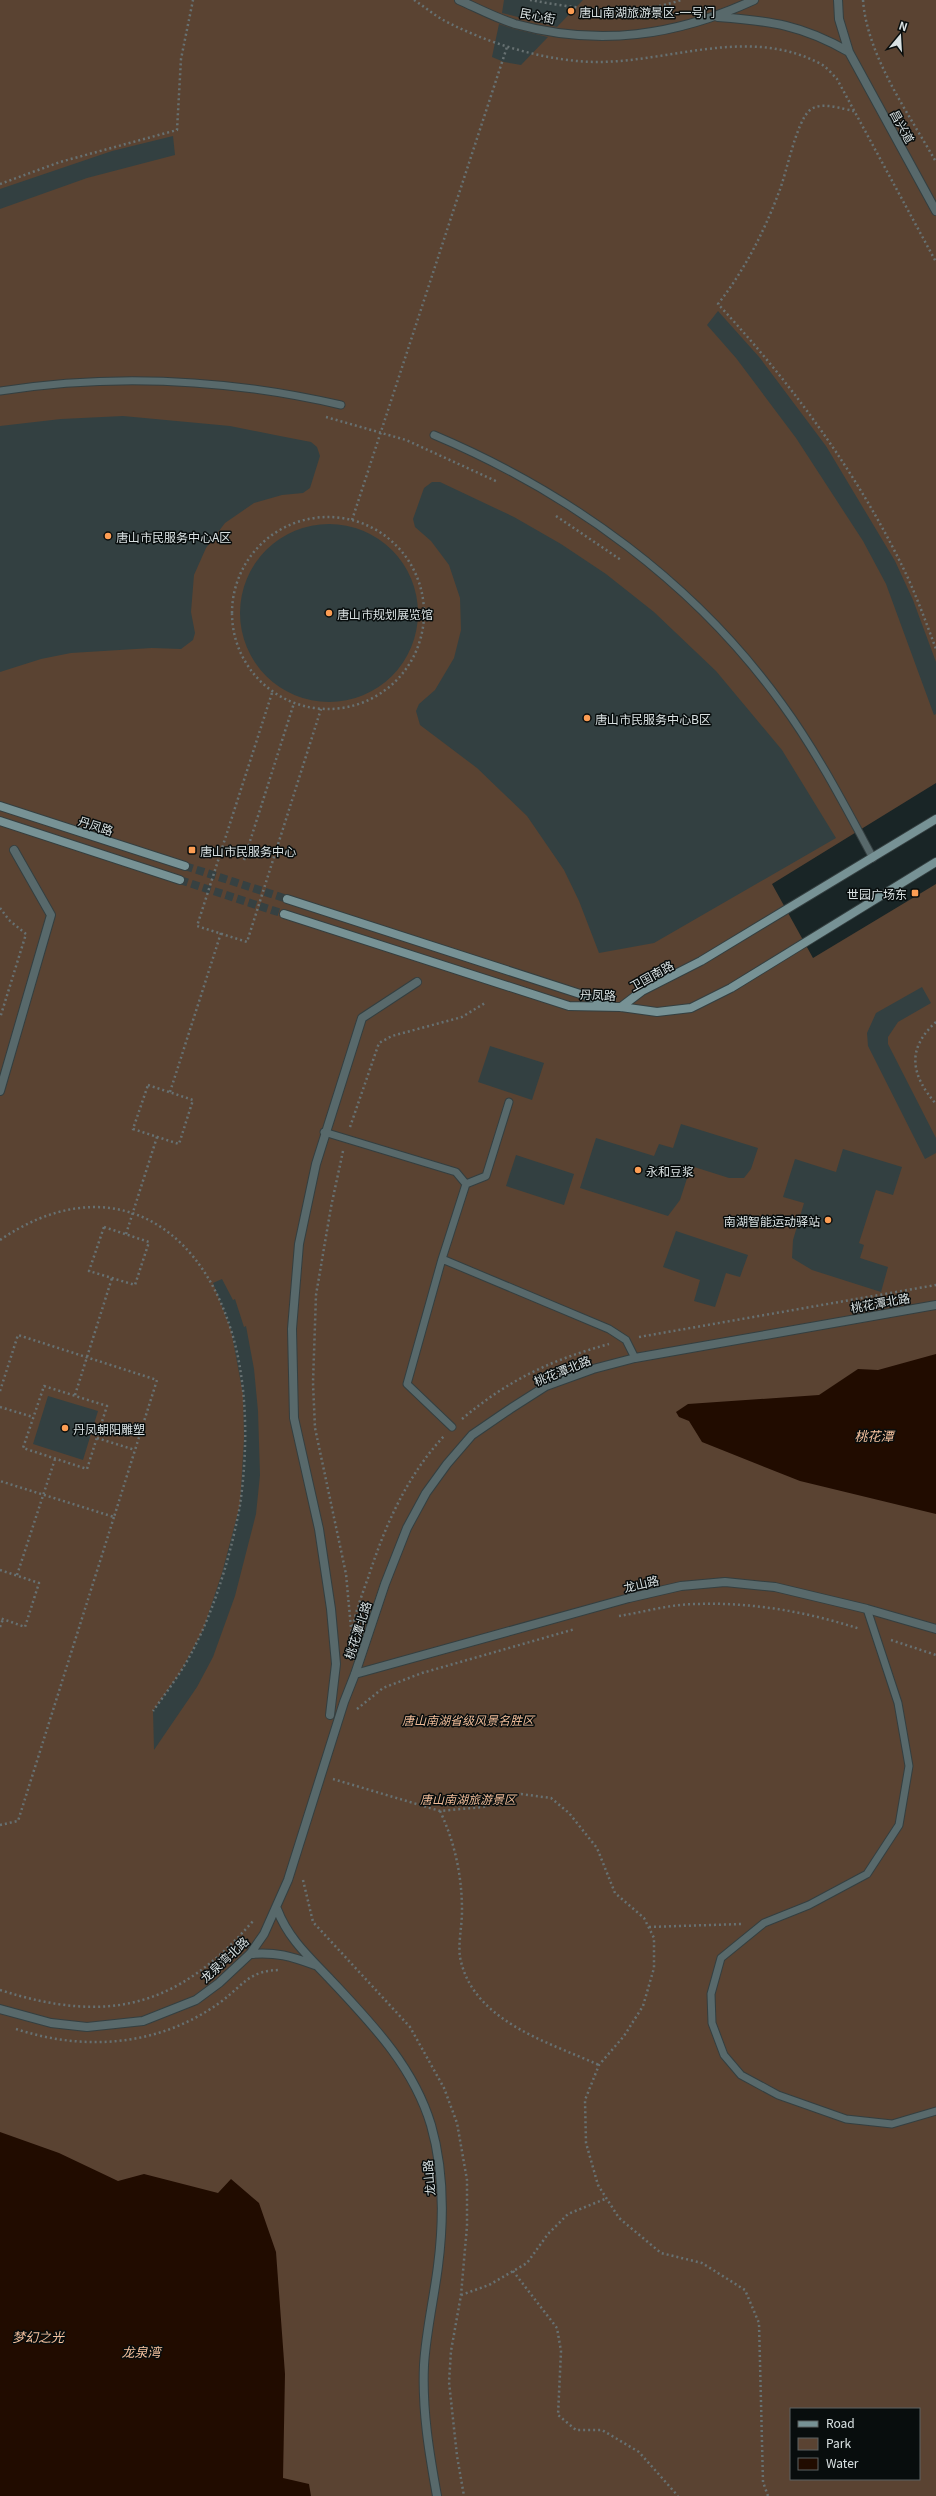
<svg xmlns="http://www.w3.org/2000/svg" width="936" height="2496" font-family="Georgia,'Noto Sans SC',serif">
<rect width="100%" height="100%" fill="#192526"/>
<path fill="#5a4332" fill-rule="evenodd" d="M0,0H936V783L772,884L813,958L936,884V2496H0ZM791,2409H919V2479H791Z"/>
<path fill="#210c00" d="M936,1354V1514L800,1481L702,1442L689,1421L679,1417L676,1412L688,1404L819,1395L858,1369L878,1370Z
M0,2132L59,2153L118,2181L144,2174L218,2193L231,2179L259,2203L276,2252L285,2374L283,2478L309,2484L311,2496H0Z"/>
<path fill="#334041" d="M504,0H583L557,27L502,13Z
M499,24L514,29L548,37L521,65L504,62L492,57Z
M173,136L175,155L87,178L0,209V189L112,151Z
M718,311L760,358L826,446L895,561L913,600L936,662V714L934,715L886,584L863,541L796,438L736,358L707,325Z
M123,416L230,426L280,436L311,442L317,447L320,456L310,488L303,493L282,495L254,503L225,523L206,548L194,575L191,612L195,633L193,640L181,649L152,648L71,653L41,659L0,672V426L61,419Z
M432,482H440L514,517L561,544L606,574L654,612L716,671L782,750L836,838L654,943L599,953L579,901L564,870L527,816L477,768L420,725L416,711L419,704L435,690L454,658L461,630L460,598L449,565L431,541L415,527L413,519L424,488Z
M240 613a89 89 0 1 1 178 0a89 89 0 1 1-178 0Z
M922,987L931,1003L898,1022L888,1037V1044L936,1138V1153L925,1159L868,1046L867,1033L876,1013Z
M490,1046L544,1063L532,1100L478,1082Z
M681,1124L758,1148L751,1169L744,1178H729L691,1166L680,1200L668,1216L580,1188L596,1138L654,1156L659,1144L673,1148Z
M843,1149L902,1167L893,1195L876,1190L859,1243L864,1245L860,1258L888,1267L881,1292L812,1270L792,1258L793,1240L804,1203L783,1197L795,1159L836,1172Z
M516,1155L574,1174L564,1205L506,1186Z
M676,1231L748,1255L740,1277L726,1273L715,1307L694,1301L700,1280L663,1267Z
M222,1279L233,1300L235,1299L244,1327L246,1326L254,1369L258,1411L260,1475L256,1514L235,1596L213,1657L197,1687L154,1750L153,1711L181,1671L203,1630L222,1573L240,1505L244,1438L243,1394L231,1330L213,1283Z
M48,1396L98,1411L83,1460L33,1444Z"/>
<g fill="none" stroke-linecap="round" stroke-linejoin="round">
<path stroke="#364142" stroke-width="8" stroke-dasharray="8 4" stroke-linecap="butt" d="M185,866L287,899
M180,880L284,914"/>
<g stroke="#343f40" stroke-width="9">
<path id="lane" d="M0,391C114,373 228,379 341,405
M434,435C571,493 695,583 782,704C817,752 845,806 873,858
M324,1132L456,1172L466,1184L486,1176L509,1102
M442,1259L609,1329L626,1340L635,1358
M452,1427L407,1384L442,1259L466,1184
M867,1609L898,1703L909,1766L899,1825L867,1874L809,1905L764,1923L721,1958L711,1994L712,2023L724,2055L741,2075L778,2095L846,2119L892,2124L936,2111"/>
</g>
<g stroke="#343f40" stroke-width="10">
<path id="street" d="M459,0C477,8 496,18 515,24C599,47 676,36 754,0
M838,0L839,19L849,52L936,211
M718,17C771,21 802,25 849,52
M0,1091L51,915L14,850
M355,1674L629,1598L681,1586L725,1582L775,1587L867,1609L936,1629
M330,1715L336,1664L331,1609L319,1529L294,1418L292,1329L299,1244L316,1164L362,1018L417,982
M277,1909C288,1938 308,1956 329,1978C370,2022 413,2065 431,2125C444,2170 444,2219 438,2266C434,2298 426,2332 424,2365C422,2410 429,2452 437,2496
M250,1954C277,1952 290,1956 315,1965
M0,2009L51,2023L87,2027L143,2021L196,2000L219,1983L250,1954L264,1934L288,1880L344,1702L355,1674L385,1584L407,1528L426,1493L447,1464L472,1435L510,1409L546,1386L593,1369L635,1358L936,1305"/>
</g>
<g stroke="#343f40" stroke-width="10">
<path id="secondary" d="M0,806L185,866
M0,821L180,880
M287,899L611,1004
M284,914L569,1006L621,1007L657,1012L691,1008L731,988L936,862
M621,1007L642,991L701,961L936,819"/>
</g>
<path stroke="#677172" stroke-width="2.5" stroke-dasharray="2 3" stroke-linecap="butt" d="M414,0C425,7 435,16 447,22C486,42 533,57 577,61C658,69 741,23 819,63C826,66 832,74 837,79L936,262
M530,0C579,9 633,17 681,0
M863,0C867,56 909,114 936,162
M854,111C842,109 821,101 810,110C796,122 787,172 779,192C764,232 744,271 718,304C793,385 859,475 907,576C918,600 927,625 936,649
M0,184L60,162L177,130L181,59L193,0
M326,417L406,440L498,482
M556,516L621,560
M232 613a96 96 0 1 1 192 0a96 96 0 1 1-192 0Z
M352,520L507,47
M272,693L197,926L247,942L321,709
M244,860L294,703
M0,908L9,920L26,934L0,1018
M936,1022C906,1049 911,1075 936,1104
M148,1085L193,1100L179,1144L133,1129Z
M170,1092L221,933
M350,1127L379,1043L392,1036L462,1017L485,1003
M343,1151L331,1207L316,1295L313,1383L315,1428L346,1574L351,1628
M104,1227L149,1242L135,1285L89,1271Z
M126,1234L157,1137
M0,1240C103,1170 196,1217 231,1330C248,1384 248,1449 240,1505C232,1550 216,1605 195,1646C184,1669 168,1690 153,1711
M639,1337L936,1285
M44,1386L107,1406L87,1469L23,1448Z
M0,1391L18,1335L157,1380L114,1517L0,1481
M75,1395L112,1278
M0,1407L33,1417
M462,1419C508,1380 551,1360 609,1344
M97,1438L135,1450
M0,1570L39,1583L25,1627L0,1618
M17,1575L55,1459
M619,1616C644,1612 671,1604 697,1604C752,1602 808,1612 860,1629
M0,1627L3,1619
M891,1640L936,1655
M349,1646C352,1622 360,1600 368,1578C385,1526 406,1477 444,1436
M357,1709L383,1688L422,1673L575,1629
M333,1779L440,1811L483,1807L521,1794L551,1798L569,1813L597,1848L615,1893L644,1918L654,1938V1968L643,2006L624,2036L599,2065L585,2100L586,2143L598,2185L619,2218L661,2253L702,2263L745,2290L759,2323L763,2482L768,2496
M440,1811C455,1843 462,1876 462,1911C462,1926 458,1943 460,1957C472,2021 548,2042 599,2065
M0,1825L18,1821L114,1517
M303,1880L313,1922L410,2027L444,2088L457,2123L467,2180V2226L461,2295L451,2351L449,2382L457,2456L464,2496
M649,1927L741,1924
M0,1990C109,2025 178,2007 253,1921
M16,2029C86,2052 161,2046 222,2001C244,1984 250,1970 281,1970
M513,2271L557,2328L561,2351L558,2415L576,2430H602L639,2452L678,2496
M461,2295L489,2285L527,2263L548,2234L568,2214L605,2199"/>
<use href="#lane" stroke="#58696b" stroke-width="7"/>
<use href="#street" stroke="#58696b" stroke-width="8"/>
<use href="#secondary" stroke="#779295" stroke-width="8"/>
</g>
<g fill="#fc9d53" stroke="#080d0d" stroke-width="1.5">
<circle cx="571" cy="11" r="4"/>
<circle cx="108" cy="536" r="4"/>
<circle cx="329" cy="613" r="4"/>
<circle cx="587" cy="718" r="4"/>
<rect x="188" y="846" width="8" height="8" rx="2"/>
<rect x="911" y="889" width="8" height="8" rx="2"/>
<circle cx="638" cy="1170" r="4"/>
<circle cx="828" cy="1220" r="4"/>
<circle cx="65" cy="1428" r="4"/>
</g>
<g text-anchor="middle" dominant-baseline="central" stroke-width="3" stroke-linejoin="round" paint-order="stroke">
<g font-size="12" fill="#d9e1e2" stroke="#080d0d" text-anchor="start">
<text x="579" y="11">唐山南湖旅游景区-一号门</text>
<text x="116" y="536">唐山市民服务中心A区</text>
<text x="337" y="613">唐山市规划展览馆</text>
<text x="595" y="718">唐山市民服务中心B区</text>
<text x="200" y="850">唐山市民服务中心</text>
<text x="907" y="893" text-anchor="end">世园广场东</text>
<text x="646" y="1170">永和豆浆</text>
<text x="820" y="1220" text-anchor="end">南湖智能运动驿站</text>
<text x="73" y="1428">丹凤朝阳雕塑</text>
</g>
<g font-size="12" fill="#d9e1e2" stroke="#080d0d">
<text transform="translate(538 15) rotate(11)">民心街</text>
<text transform="translate(903 126) rotate(61)">昌兴道</text>
<text transform="translate(96 825) rotate(18)">丹凤路</text>
<text transform="translate(651 975) rotate(-29)">卫国南路</text>
<text transform="translate(598 994) rotate(2)">丹凤路</text>
<text transform="translate(880 1302) rotate(-10)">桃花潭北路</text>
<text transform="translate(562 1370) rotate(-22)">桃花潭北路</text>
<text transform="translate(641 1583) rotate(-13)">龙山路</text>
<text transform="translate(357 1630) rotate(-72)">桃花潭北路</text>
<text transform="translate(224 1959) rotate(-43)">龙泉湾北路</text>
<text transform="translate(428 2178) rotate(-95)">龙山路</text>
</g>
<g font-size="12" font-style="italic" fill="#efbc99" stroke="#080d0d">
<text x="468" y="1719">唐山南湖省级风景名胜区</text>
<text x="468" y="1798">唐山南湖旅游景区</text>
</g>
<g font-size="13" font-style="italic" fill="#f5c29f" stroke="#080d0d">
<text x="874" y="1435">桃花潭</text>
<text x="38" y="2336">梦幻之光</text>
<text x="141" y="2351">龙泉湾</text>
</g>
</g>
<rect x="790" y="2408" width="130" height="72" fill="#080d0d" stroke="#5c6262"/>
<rect x="798" y="2421" width="20" height="6" fill="#779295" stroke="#5c6262"/>
<text x="826" y="2428" font-size="12" fill="#d9e1e2">Road</text>
<rect x="798" y="2438" width="20" height="12" fill="#5a4332" stroke="#5c6262"/>
<text x="826" y="2448" font-size="12" fill="#d9e1e2">Park</text>
<rect x="798" y="2458" width="20" height="12" fill="#210c00" stroke="#5c6262"/>
<text x="826" y="2468" font-size="12" fill="#d9e1e2">Water</text>
<g transform="translate(900 36) rotate(18)" stroke="#080d0d" stroke-width="3" paint-order="stroke">
<path d="M0-3L7 15L0 10L-7 15Z" fill="#d9e1e2"/>
<text y="-6" font-size="11" font-weight="bold" text-anchor="middle" fill="#d9e1e2">N</text>
</g>
</svg>
